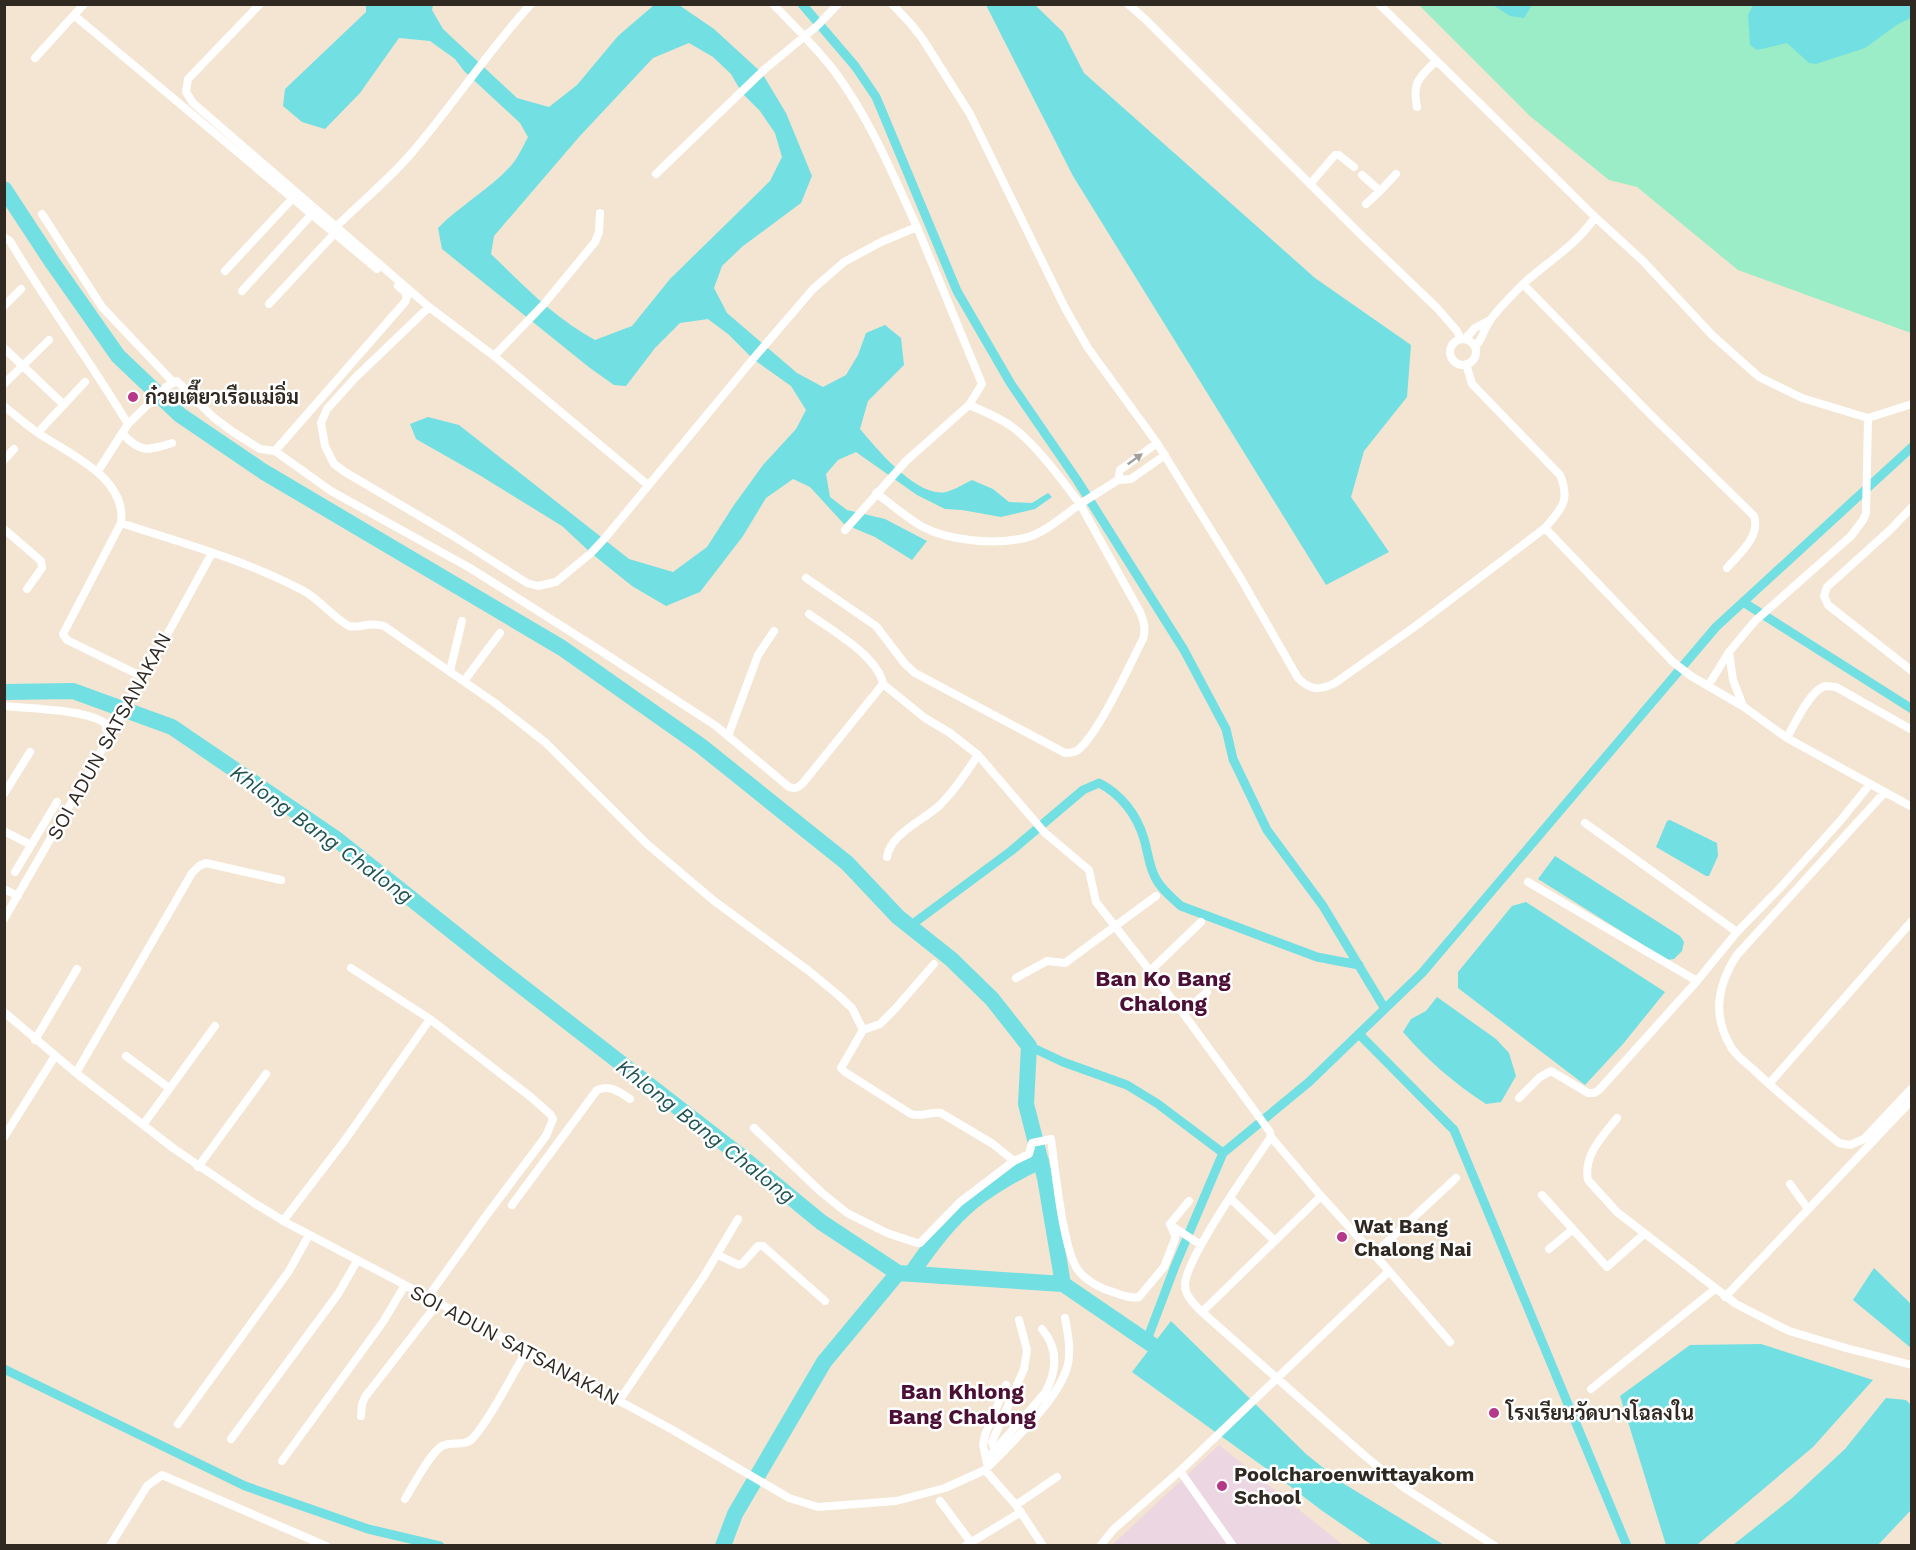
<svg xmlns="http://www.w3.org/2000/svg" width="1916" height="1550" font-family="'Work Sans',Sarabun,sans-serif">
<rect width="100%" height="100%" fill="#f3e5d1"/>
<path fill="#ecd6e2" d="M1219,1445L1343,1545L1111,1546Z"/>
<path fill="#9aedc6" d="M1419,5H1911V333L1738,270L1637,187L1609,180L1531,117Z"/>
<path fill="#72dfe3" fill-rule="evenodd" d="M366,5H433L432,10L443,29L517,98L549,107L577,85L618,36L654,5H679L714,29L762,73L786,113L812,176L801,203L743,246L722,266L714,288L727,313L797,373L823,387L846,375L858,355L866,333L885,325L901,338L904,365L868,401L860,429C877,449 917,498 946,492C954,490 964,484 972,480L993,489L1009,502L1032,503L1048,493L1052,497L1035,509L1001,517L962,510L945,509L917,495L856,452L838,460L826,474L830,497L847,510L885,519L927,541L912,560L875,537L844,524L810,487L793,479L766,498L743,536L700,592L666,606L632,586L591,553L562,526L481,476L416,439L410,424L428,417L459,425L629,559L673,572L707,547L734,505L763,465L796,429L806,410L791,386L753,359L728,334L708,319L680,323L655,348L626,386L614,385L590,368L442,249L438,228C460,205 495,186 514,162C519,155 524,145 528,137L520,123L464,71L455,59L430,41L399,38L360,93L325,129L302,122L283,106L285,89L366,12ZM689,43L713,57L731,74L742,93L760,111L775,133L782,157L770,181L670,279L632,326L595,340C554,318 524,286 491,254L494,236L579,137L653,58Z
M986,5H1035L1063,32L1084,73L1315,278L1411,345L1407,397L1364,451L1351,497L1389,552L1326,585L1073,176Z
M1493,5L1532,4V5L1524,18L1510,16Z
M1753,5H1911V18L1898,24L1865,48L1816,64L1809,63L1787,43L1757,50L1750,45L1748,15Z
M1670,820L1717,843L1718,856L1709,876H1706L1656,847L1667,821Z
M1555,856L1680,936L1684,942L1682,951L1674,959L1667,960L1538,879Z
M1526,902L1665,992L1623,1044L1585,1085L1458,988V972L1512,906Z
M1437,997L1496,1039L1509,1053L1516,1076L1501,1102L1486,1104C1455,1084 1427,1060 1403,1032L1411,1019L1426,1011Z
M1874,1268L1911,1304V1348L1853,1300Z
M1171,1321L1306,1454L1341,1482L1444,1545H1372L1321,1510L1282,1480L1132,1372Z
M1761,1344L1873,1380L1813,1447L1697,1545H1666L1620,1396L1690,1345Z
M1886,1398L1906,1400L1911,1405L1912,1509L1878,1545H1733L1791,1499L1845,1449Z"/>
<g fill="none" stroke-linecap="round" stroke-linejoin="round">
<path stroke="#72dfe3" stroke-width="9" d="M802,4L855,66L876,97L957,291L1011,384L1077,480L1184,650L1226,729L1233,759L1267,830L1323,906L1385,1009
M1743,602L1912,709
M910,926L1011,851L1083,790L1099,783C1121,794 1137,815 1144,839C1148,852 1149,867 1156,879C1162,890 1172,898 1181,906L1317,957L1359,965
M1359,1034L1454,1130L1627,1546
M1029,1046L1063,1062L1127,1085L1158,1104L1223,1153
M1147,1340L1175,1266L1223,1153L1309,1082L1422,973L1716,627L1912,447
M4,1369L245,1486L368,1529L440,1546"/>
<path stroke="#72dfe3" stroke-width="16" d="M4,189L52,262L118,356L180,415L264,472L562,648L701,746L847,863L898,917L951,959L992,999L1029,1046L1026,1104L1045,1178L1063,1284
M4,692L73,691L172,727L335,838L502,971L738,1154L821,1222L898,1273L1063,1284L1170,1357
M911,1274C927,1251 944,1227 965,1208C983,1191 1018,1171 1041,1161
M723,1546L735,1514L824,1362L898,1273"/>
<path stroke="#fff" stroke-width="8" d="M260,4L188,79L186,92L193,103L429,307L494,356L648,485
M773,4C794,26 817,48 835,72C870,119 893,175 917,227
M892,4L910,23L922,38L970,114L1065,308L1088,348L1157,443L1240,577L1298,678C1310,690 1319,691 1335,683L1417,625L1545,528C1561,509 1571,501 1560,475L1472,384L1466,364
M1128,4L1145,19L1357,231L1437,308L1457,331L1461,339
M1379,4L1595,217L1643,261L1712,335L1759,377L1802,398L1868,418L1866,513L1863,520L1851,536L1755,621L1729,652L1708,686
M75,16L377,269
M35,58L84,4
M1417,107C1412,82 1419,78 1436,61
M656,174L765,69L817,26L838,4
M1362,175L1380,191L1366,204
M1311,183L1335,155H1339L1354,167
M1380,191L1396,174
M42,214L102,307L173,382
M336,227C360,203 387,181 409,156C452,107 487,52 531,4
M4,237L10,241C47,304 91,362 128,424
M225,271L292,199
M1523,284L1651,415L1754,516C1761,536 1739,554 1727,568
M242,291L311,215
M269,304L334,234
M4,306L21,289
M429,307L355,378L327,409L321,423L325,446L334,464L345,472L450,534L527,583L538,586L556,582L591,553L605,538L753,359L813,289L844,262L881,242L917,227L982,384L969,405L906,461L845,530
M1465,339L1475,328L1490,320
M1450 352a13 13 0 1 1 26 0a13 13 0 1 1-26 0Z
M1475,347C1483,339 1484,328 1491,319C1500,307 1512,295 1523,284C1547,262 1577,245 1595,217
M4,348L64,405
M494,356L544,304L595,242L599,232L600,213
M4,384L49,340
M969,405C983,411 998,417 1011,426C1034,442 1063,481 1080,504L1118,480L1131,479L1165,455
M4,406C17,417 28,426 41,435C72,455 127,479 121,523L63,634L67,640L143,677
M1868,418L1912,404
M42,428L85,382
M122,433C140,453 147,451 172,443
M275,451L405,302L407,297L404,291L398,286
M4,460L14,449
M98,471L128,424L166,387L177,381L213,417L233,432L260,449L275,451L331,491L470,568L601,651L716,726L789,787C795,789 798,788 803,783L883,684
M1118,480L1120,470L1157,443
M1912,507L1890,530L1827,587L1824,596L1828,605L1912,671
M121,523C182,543 245,560 302,590C320,599 332,617 349,626C363,629 367,621 384,626L495,703L546,743L647,844L713,900L809,971L838,995L852,1008L863,1030L841,1068L845,1072L911,1114C922,1118 930,1111 941,1113L993,1144L1014,1161L1029,1154L1032,1143L1051,1139C1055,1167 1063,1251 1078,1270C1085,1280 1101,1289 1113,1292C1121,1295 1130,1299 1139,1297L1164,1267L1175,1239V1235L1170,1224L1172,1226
M1545,528L1673,662L1691,676L1744,707L1787,738L1912,807
M4,529L41,561L42,568L27,589
M806,578L876,626L905,664L915,673L1065,753C1070,753 1074,753 1078,750C1099,733 1129,666 1143,639C1146,629 1144,622 1140,612L1080,504C1063,516 1045,533 1025,538C995,545 948,541 921,526C906,517 891,504 876,493
M809,614C831,630 878,656 883,684L925,718L950,733L978,755L1045,833L1089,870L1096,902L1183,1013L1270,1132L1271,1137C1253,1163 1185,1259 1185,1285C1185,1296 1195,1305 1202,1312L1365,1456L1403,1487L1495,1546
M1729,652L1733,680L1743,706
M450,671L462,621
M464,681L500,633
M4,706C30,709 87,709 106,724V729L111,735
M728,736L758,655L774,631
M1787,738C1794,725 1811,688 1826,686C1828,686 1835,687 1836,687L1912,730
M1884,793L1737,955C1718,984 1712,1016 1731,1047C1736,1056 1746,1063 1754,1070C1781,1096 1810,1119 1839,1143L1850,1145L1864,1139L1912,1088
M4,794L30,752
M1585,823L1737,932
M4,831L31,845
M887,857C890,834 924,820 940,805C955,790 966,773 978,755
M15,872L57,802
M1528,882L1697,981
M4,889L18,896
M4,919L140,684L212,553
M351,968L430,1019L532,1098L550,1114L553,1119L546,1136L486,1216L428,1297
M1149,972L1201,922
M1016,978L1047,961L1065,963L1156,896
M4,1012L76,1073L173,1148L254,1203L287,1223L428,1297L671,1429L789,1498L818,1507L896,1501L945,1488L985,1470L1016,1505L1043,1546
M1183,1013L1207,992
M863,1030L880,1024L895,1009L934,964
M35,1040L77,969
M126,1056L169,1088
M76,1073L192,873L199,866L206,863L281,880
M1769,1084L1912,921
M1519,1098L1540,1077L1551,1071L1588,1093H1594L1599,1090L1697,981L1737,932L1779,889L1841,820L1870,784
M1617,1118C1603,1136 1583,1155 1588,1180L1617,1212L1736,1304L1789,1331L1846,1348L1912,1365
M143,1125L215,1026
M754,1128L821,1192L847,1213L887,1233L917,1243H920L960,1202L1014,1161
M4,1137L55,1056
M198,1167L266,1074
M1790,1184L1808,1209
M1542,1195L1607,1267L1644,1234
M1321,1196L1389,1271
M1230,1198L1274,1240
M512,1205L597,1090C609,1084 620,1092 630,1099
M283,1221L345,1140L430,1019
M1170,1224L1189,1201
M1172,1226L1201,1245
M1549,1249L1572,1230
M718,1255L739,1265L742,1264L758,1246H763L825,1301
M1373,1255L1456,1178
M1725,1297L1912,1100
M1202,1312L1321,1196L1271,1137
M1591,1389L1715,1289
M619,1401L704,1276L738,1219
M361,1416L362,1404L365,1397L438,1303
M178,1424L289,1271L309,1235
M231,1439L338,1294L357,1261
M995,1451L992,1442L1024,1369L1027,1350L1019,1320
M987,1459L1045,1393C1057,1371 1059,1349 1042,1329
M282,1461L383,1322L405,1285
M987,1463L983,1445L985,1435L1006,1385
M985,1470C1010,1444 1060,1399 1068,1364C1071,1349 1068,1334 1065,1318
M1180,1471L1233,1546
M405,1499C413,1486 430,1453 442,1446C453,1441 465,1447 473,1438C495,1412 509,1379 527,1351
M940,1501L970,1541
M1016,1505L1057,1477
M110,1546L147,1486L162,1475L326,1546
M965,1546L1021,1512
M1100,1546L1114,1529L1180,1471L1389,1271L1450,1342"/>
</g>
<defs><path id="oneway-solid" d="M-6-.8H1V-3.2L6.5 0L1 3.2V.8H-6Z" transform="scale(1.5)"/></defs>
<use fill="#a19f9c" href="#oneway-solid" transform="translate(1135 459) rotate(-36)"/>
<g fill="#b53988" stroke="#fff" stroke-width="2">
<circle cx="133" cy="397" r="6"/>
<circle cx="1342" cy="1237" r="6"/>
<circle cx="1494" cy="1413" r="6"/>
<circle cx="1222" cy="1486" r="6"/>
</g>
<g text-anchor="middle" dominant-baseline="central" stroke-width="5" stroke-linejoin="round" paint-order="stroke">
<g font-size="20" font-weight="bold" fill="#2f2922" stroke="#fff" text-anchor="start">
<text x="145" y="397">ก๋วยเตี๊ยวเรือแม่อิ่ม</text>
<text x="1354" y="1226">Wat Bang<tspan x="1354" dy="23">Chalong Nai</tspan></text>
<text x="1506" y="1413">โรงเรียนวัดบางโฉลงใน</text>
<text x="1234" y="1474">Poolcharoenwittayakom<tspan x="1234" dy="23">School</tspan></text>
</g>
<g font-size="20" fill="#2f2922" stroke="#fff">
<text transform="translate(109 736) rotate(-61)">SOI ADUN SATSANAKAN</text>
<text transform="translate(515 1345) rotate(28)">SOI ADUN SATSANAKAN</text>
</g>
<g font-size="21" font-style="italic" fill="#225354" stroke="#fff">
<text transform="translate(322 834) rotate(36)">Khlong Bang Chalong</text>
<text transform="translate(706 1131) rotate(38)">Khlong Bang Chalong</text>
</g>
<g font-size="22" font-weight="bold" fill="#4c1037" stroke="#fff">
<text x="1163" y="978">Ban Ko Bang<tspan x="1163" dy="25">Chalong</tspan></text>
<text x="962" y="1391">Ban Khlong<tspan x="962" dy="25">Bang Chalong</tspan></text>
</g>
</g>
<rect width="1916" height="1550" fill="none" stroke="#2f2922" stroke-width="12"/>
</svg>
